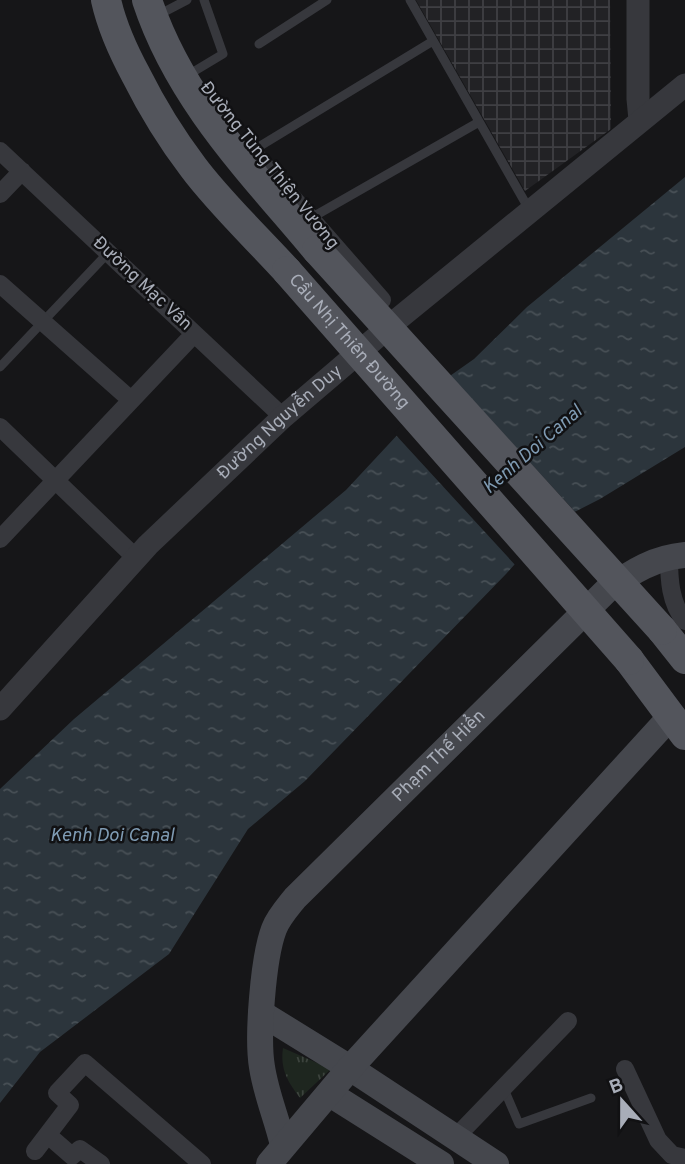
<svg xmlns="http://www.w3.org/2000/svg" width="685" height="1164" font-family="Overpass,sans-serif">
<defs>
<pattern id="industrial-grid" width="8" height="8" patternUnits="userSpaceOnUse" patternTransform="scale(1.75)"><rect width="8" height="8" fill="#222225"/><path d="M0 4h8M4 0v8" fill="none" stroke="#3f3f43"/></pattern>
<pattern id="park-tufts" width="24" height="20" patternUnits="userSpaceOnUse" patternTransform="scale(1.75)"><rect width="24" height="20" fill="#1e261f"/><path d="M3 7l-1-3M5 7V3M7 7l1-3M15 17l-1-3M17 17v-4M19 17l1-3" fill="none" stroke="#3c433d"/></pattern>
<pattern id="water-ripples" width="26" height="14" patternUnits="userSpaceOnUse" patternTransform="scale(1.75)"><rect width="26" height="14" fill="#2c353c"/><path d="M2 4q2-2 4 0t4 0M15 11q2-2 4 0t4 0" fill="none" stroke="#485056"/></pattern>
</defs>
<rect width="100%" height="100%" fill="#161618"/>
<path fill="url(#industrial-grid)" d="M416,0H610L611,129L525,191Z"/>
<path fill="url(#park-tufts)" d="M283,1048L331,1069L300,1098C288,1082 280,1070 283,1048Z"/>
<path fill="url(#water-ripples)" d="M685,177V447L600,499L551,524L506,574L305,781L248,829L169,954L40,1052L0,1103V789L74,719L346,490L428,402L447,378L474,359L527,307Z"/>
<path fill="#161618" d="M448,373L578,515L554,527L517,567L394,433Z"/>
<g fill="none" stroke-linecap="round" stroke-linejoin="round">
<path stroke="#37383d" stroke-width="9" d="M410,0L530,211
M164,12L187,0
M259,44L327,0
M193,72L223,54L204,0
M252,151L433,41
M311,218L479,122
M0,367L108,253
M504,1089L519,1124L591,1098"/>
<path stroke="#37383d" stroke-width="18" d="M251,150L382,300
M0,151L283,417
M0,194L22,171
M0,284L131,400
M0,427L136,558
M0,539L194,334
M669,557C669,579 670,603 685,621
M625,1069L658,1140L672,1155L685,1158
M49,1136L72,1156L80,1149L101,1164
M455,1138L568,1021
M35,1151L70,1105L57,1093L85,1063L202,1164"/>
<g stroke="#37383d" stroke-width="23">
<path d="M638,0V99L640,120"/>
<path id="s1" d="M0,709L148,545L283,417L398,319L685,85"/>
</g>
<g stroke="#45474d" stroke-width="26">
<path d="M261,1013L350,1068L496,1164"/>
<path d="M330,1094L441,1164"/>
<path id="s2" d="M283,1145C277,1119 266,1094 262,1067C257,1038 263,958 274,929C278,918 287,908 295,898L608,589C633,571 654,558 685,555"/>
<path d="M269,1164L350,1068L672,715"/>
</g>
<path stroke="#53555c" stroke-width="30" d="M106,0C112,27 123,51 136,75C152,107 171,138 193,167C219,202 257,238 287,271
M147,0C180,100 251,171 317,250
M662,630L685,659
M629,660L685,735"/>
<g stroke="#53555c" stroke-width="30">
<path d="M317,250L662,630"/>
<path id="s3" d="M287,271L629,660"/>
</g>
</g>
<g text-anchor="middle" dominant-baseline="central" stroke-width="5" stroke-linejoin="round" paint-order="stroke">
<g font-size="18" fill="#a8adb8" stroke="#111113">
<text transform="translate(269 166) rotate(51)">Đường Tùng Thiện Vương</text>
<text transform="translate(142 284) rotate(43)">Đường Mạc Vân</text>
<text stroke="none"><textPath href="#s3" startOffset="94">Cầu Nhị Thiên Đường</textPath></text>
<text stroke="none"><textPath href="#s1" startOffset="401">Đường Nguyễn Duy</textPath></text>
<text stroke="none"><textPath href="#s2" startOffset="460">Phạm Thế Hiển</textPath></text>
</g>
<g font-size="19" font-style="italic" fill="#7f9bb3" stroke="#111113">
<text transform="translate(533 450) rotate(-41)">Kenh Doi Canal</text>
<text x="112" y="836">Kenh Doi Canal</text>
</g>
</g>
<g transform="translate(622 1101) rotate(339)" stroke="#111113" stroke-width="5" paint-order="stroke">
<path d="M0-5L12 26L0 18L-12 26Z" fill="#a8adb8"/>
<text y="-10" font-size="19" font-weight="bold" text-anchor="middle" fill="#a8adb8">B</text>
</g>
</svg>
